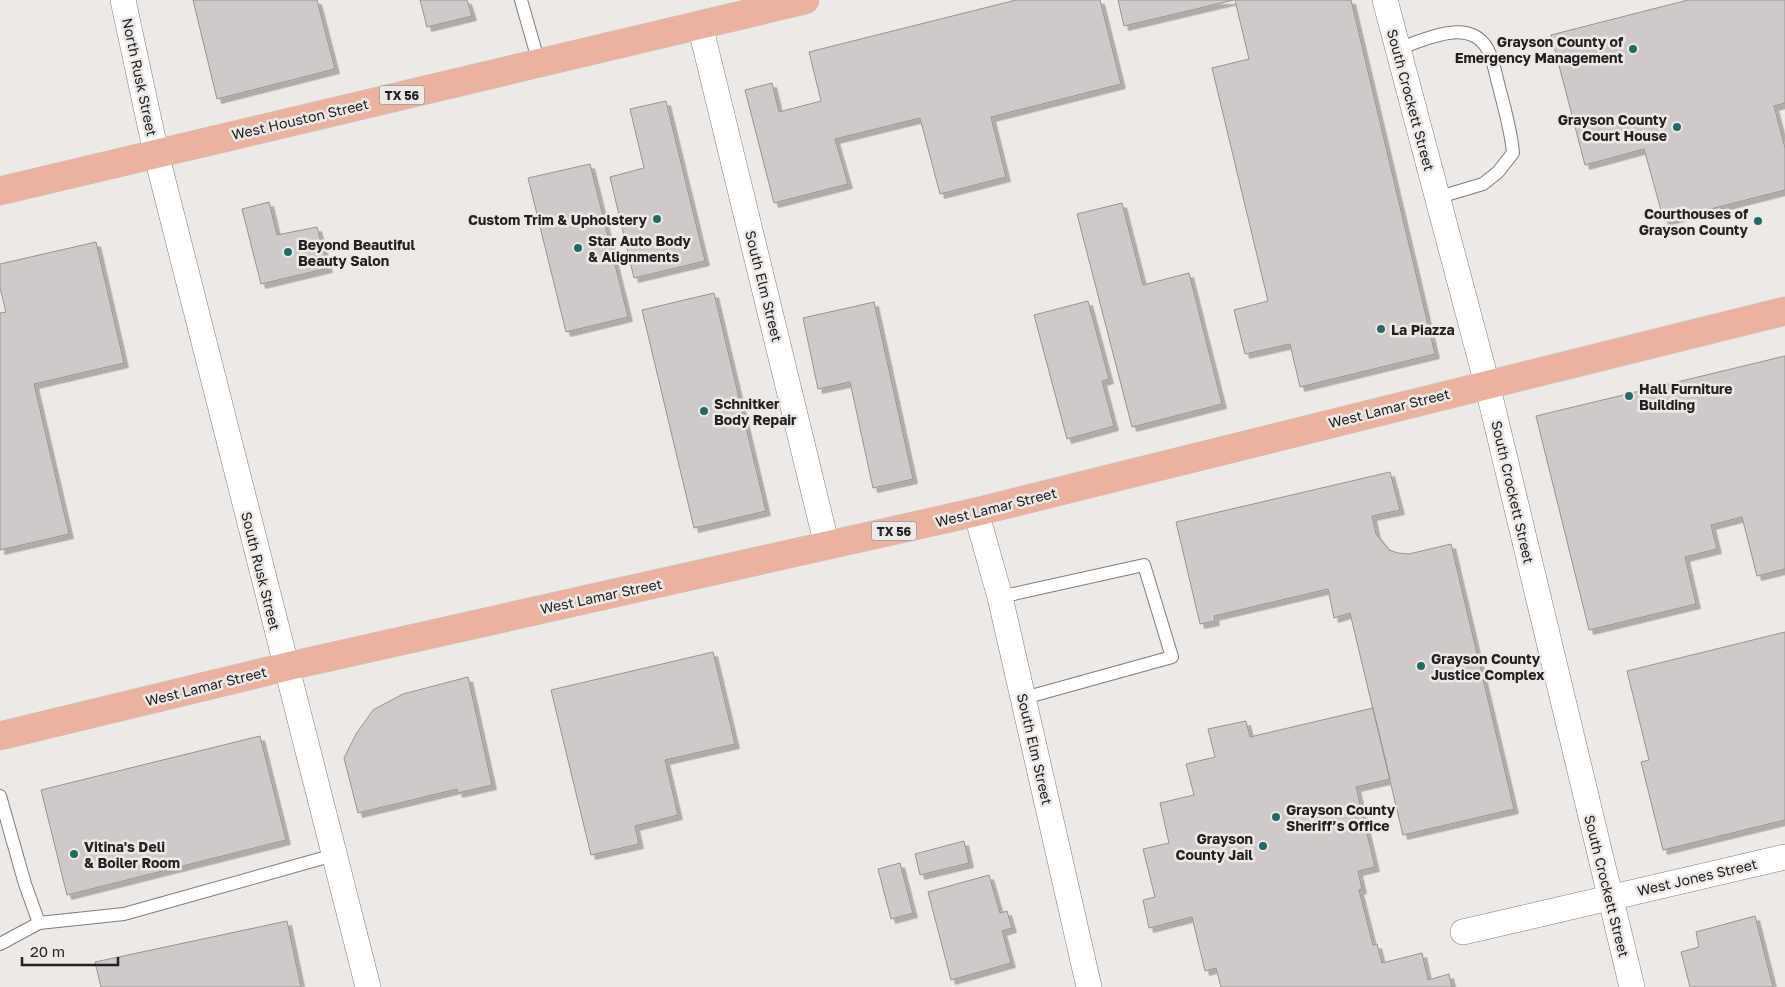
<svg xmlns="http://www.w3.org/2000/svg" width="1785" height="987" font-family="'Golos Text',sans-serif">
<defs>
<filter id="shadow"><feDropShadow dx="4.5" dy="4.5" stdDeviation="0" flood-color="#0004"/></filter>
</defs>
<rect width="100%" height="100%" fill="#ede9e7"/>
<path fill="#cfcac9" stroke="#989493" filter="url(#shadow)" d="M193,0H317L335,69L217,99Z
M420,0H467L472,16L427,27Z
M1016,0H1100L1121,84L991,117L1006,177L940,194L920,118L835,139L848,184L774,203L745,90L772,83L779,112L821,101L809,52Z
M1118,0H1234L1124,26Z
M1235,0H1351L1435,354L1300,387L1290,344L1245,354L1234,310L1268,301L1212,68L1249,59Z
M1688,0H1785V103L1774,106L1785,148V190L1664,221L1644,149L1585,165L1551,35Z
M666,101L705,261L634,278L610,177L644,168L630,109Z
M590,164L628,317L566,332L528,178Z
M269,202L277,235L317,227L328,268L261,284L242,209Z
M1122,203L1143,285L1189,273L1222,404L1132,427L1077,214Z
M96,242L124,363L34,384L69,534L0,550V313L6,312L0,288V264Z
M714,293L766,511L694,528L642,310Z
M1088,301L1109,379L1102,381L1114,426L1067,439L1034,315Z
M874,302L913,479L873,488L850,382L818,389L803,318Z
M1785,356V569L1757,576L1742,517L1711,525L1717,549L1685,557L1696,604L1589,630L1536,416Z
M1390,472L1400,510L1372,516L1376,534L1389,550L1398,553L1409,554L1451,544L1514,809L1403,835L1350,613L1334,618L1328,589L1214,616L1215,621L1200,624L1176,522Z
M1785,632V820L1663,850L1641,762L1649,760L1627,671Z
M713,652L735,744L665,760L678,815L635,826L639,844L591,855L551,690Z
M468,677L492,785L458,793L457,789L358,813L344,758L356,734L373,710L403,694Z
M1373,708L1390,779L1356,787L1375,867L1358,871L1362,889L1359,890L1373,945L1377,944L1382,963L1422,953L1428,980L1449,974L1452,987H1221L1216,968L1205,971L1192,917L1149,928L1143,900L1155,897L1143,849L1169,843L1160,803L1194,795L1186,764L1215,757L1208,729L1246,721L1250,737Z
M260,736L286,840L67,895L41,790Z
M964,841L969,863L920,875L915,854Z
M900,863L913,913L891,919L878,869Z
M989,875L1000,913L1007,911L1012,928L1002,931L1011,963L951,980L928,892Z
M1755,916L1773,987H1690L1681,952L1699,947L1696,932Z
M287,921L301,987H101L95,962Z"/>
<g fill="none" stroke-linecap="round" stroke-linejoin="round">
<g stroke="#807c7b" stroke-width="14">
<path id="service" d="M521,0L539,63
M1398,49C1424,40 1470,16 1488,50C1493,59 1495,72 1498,83C1504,107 1511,129 1513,153L1498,172L1483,184L1436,198
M1000,597L1144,565L1172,657L1024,698
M0,796L25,884L39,923L0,944
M39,923L124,914L334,855"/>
</g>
<g stroke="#807c7b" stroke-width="26">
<path id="minor" d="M123,0L156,153L368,987
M1385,0L1487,384L1632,987
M700,25L827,546
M976,512L1000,597L1089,987
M1463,932L1785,857"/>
</g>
<g stroke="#c6c5c5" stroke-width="29">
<path id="primary" d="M0,191L805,0
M0,736L285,667L976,512L1785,311"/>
</g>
<use href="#service" stroke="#fff" stroke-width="12"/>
<use href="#minor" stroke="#fff" stroke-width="25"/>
<use href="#primary" stroke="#ebb2a0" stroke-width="28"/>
</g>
<g fill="#206b65" stroke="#ede9e7" stroke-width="2">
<circle cx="1633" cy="49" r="5"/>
<circle cx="1677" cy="127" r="5"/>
<circle cx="657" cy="219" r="5"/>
<circle cx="1758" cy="221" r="5"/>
<circle cx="578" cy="248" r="5"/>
<circle cx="288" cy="252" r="5"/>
<circle cx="1381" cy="329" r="5"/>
<circle cx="1629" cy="396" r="5"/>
<circle cx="704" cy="411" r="5"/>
<circle cx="1421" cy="666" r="5"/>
<circle cx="1276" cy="817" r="5"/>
<circle cx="1263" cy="846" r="5"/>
<circle cx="74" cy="854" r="5"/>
</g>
<g text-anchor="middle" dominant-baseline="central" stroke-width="5" stroke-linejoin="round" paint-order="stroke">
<g fill="#ede9e7" stroke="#5f5c5c" stroke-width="1">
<rect x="379.5" y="85.5" width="45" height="19" rx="4"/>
<rect x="871.5" y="521.5" width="45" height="19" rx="4"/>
</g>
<g font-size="12" font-weight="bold" fill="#222020">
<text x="402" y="95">TX 56</text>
<text x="894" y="531">TX 56</text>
</g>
<g font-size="14" font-weight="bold" fill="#222020" stroke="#ede9e7" text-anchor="start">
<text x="1623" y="41" text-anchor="end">Grayson County of<tspan x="1623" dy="16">Emergency Management</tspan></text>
<text x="1667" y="119" text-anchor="end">Grayson County<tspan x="1667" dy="16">Court House</tspan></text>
<text x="1748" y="213" text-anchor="end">Courthouses of<tspan x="1748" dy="16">Grayson County</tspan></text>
<text x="647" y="219" text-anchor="end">Custom Trim &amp; Upholstery</text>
<text x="588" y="240">Star Auto Body<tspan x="588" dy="16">&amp; Alignments</tspan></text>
<text x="298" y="244">Beyond Beautiful<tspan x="298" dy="16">Beauty Salon</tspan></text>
<text x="1391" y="329">La Piazza</text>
<text x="1639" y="388">Hall Furniture<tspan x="1639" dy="16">Building</tspan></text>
<text x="714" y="403">Schnitker<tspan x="714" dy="16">Body Repair</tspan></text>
<text x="1431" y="658">Grayson County<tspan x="1431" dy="16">Justice Complex</tspan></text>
<text x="1286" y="809">Grayson County<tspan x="1286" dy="16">Sheriff’s Office</tspan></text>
<text x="1253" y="838" text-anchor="end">Grayson<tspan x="1253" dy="16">County Jail</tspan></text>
<text x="84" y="846">Vitina's Deli<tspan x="84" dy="16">&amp; Boiler Room</tspan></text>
</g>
<g font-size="14" fill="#222020" stroke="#ede9e7">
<text transform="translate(140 77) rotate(78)">North Rusk Street</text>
<text transform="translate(1411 100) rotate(75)">South Crockett Street</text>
<text transform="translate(300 119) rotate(-13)">West Houston Street</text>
<text transform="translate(764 286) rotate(76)">South Elm Street</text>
<text transform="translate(1389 408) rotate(-14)">West Lamar Street</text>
<text transform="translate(1513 492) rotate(77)">South Crockett Street</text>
<text transform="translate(996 507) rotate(-14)">West Lamar Street</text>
<text transform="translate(261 571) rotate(76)">South Rusk Street</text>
<text transform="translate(601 596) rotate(-12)">West Lamar Street</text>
<text transform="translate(206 686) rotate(-14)">West Lamar Street</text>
<text transform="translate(1035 749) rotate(77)">South Elm Street</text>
<text transform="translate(1697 877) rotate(-13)">West Jones Street</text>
<text transform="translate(1607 886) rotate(76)">South Crockett Street</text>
</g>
</g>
<path d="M22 957v8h96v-8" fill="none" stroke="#222020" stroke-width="2.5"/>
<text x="30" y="957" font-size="15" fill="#222020" stroke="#ede9e7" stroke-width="4" paint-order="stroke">20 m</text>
</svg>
